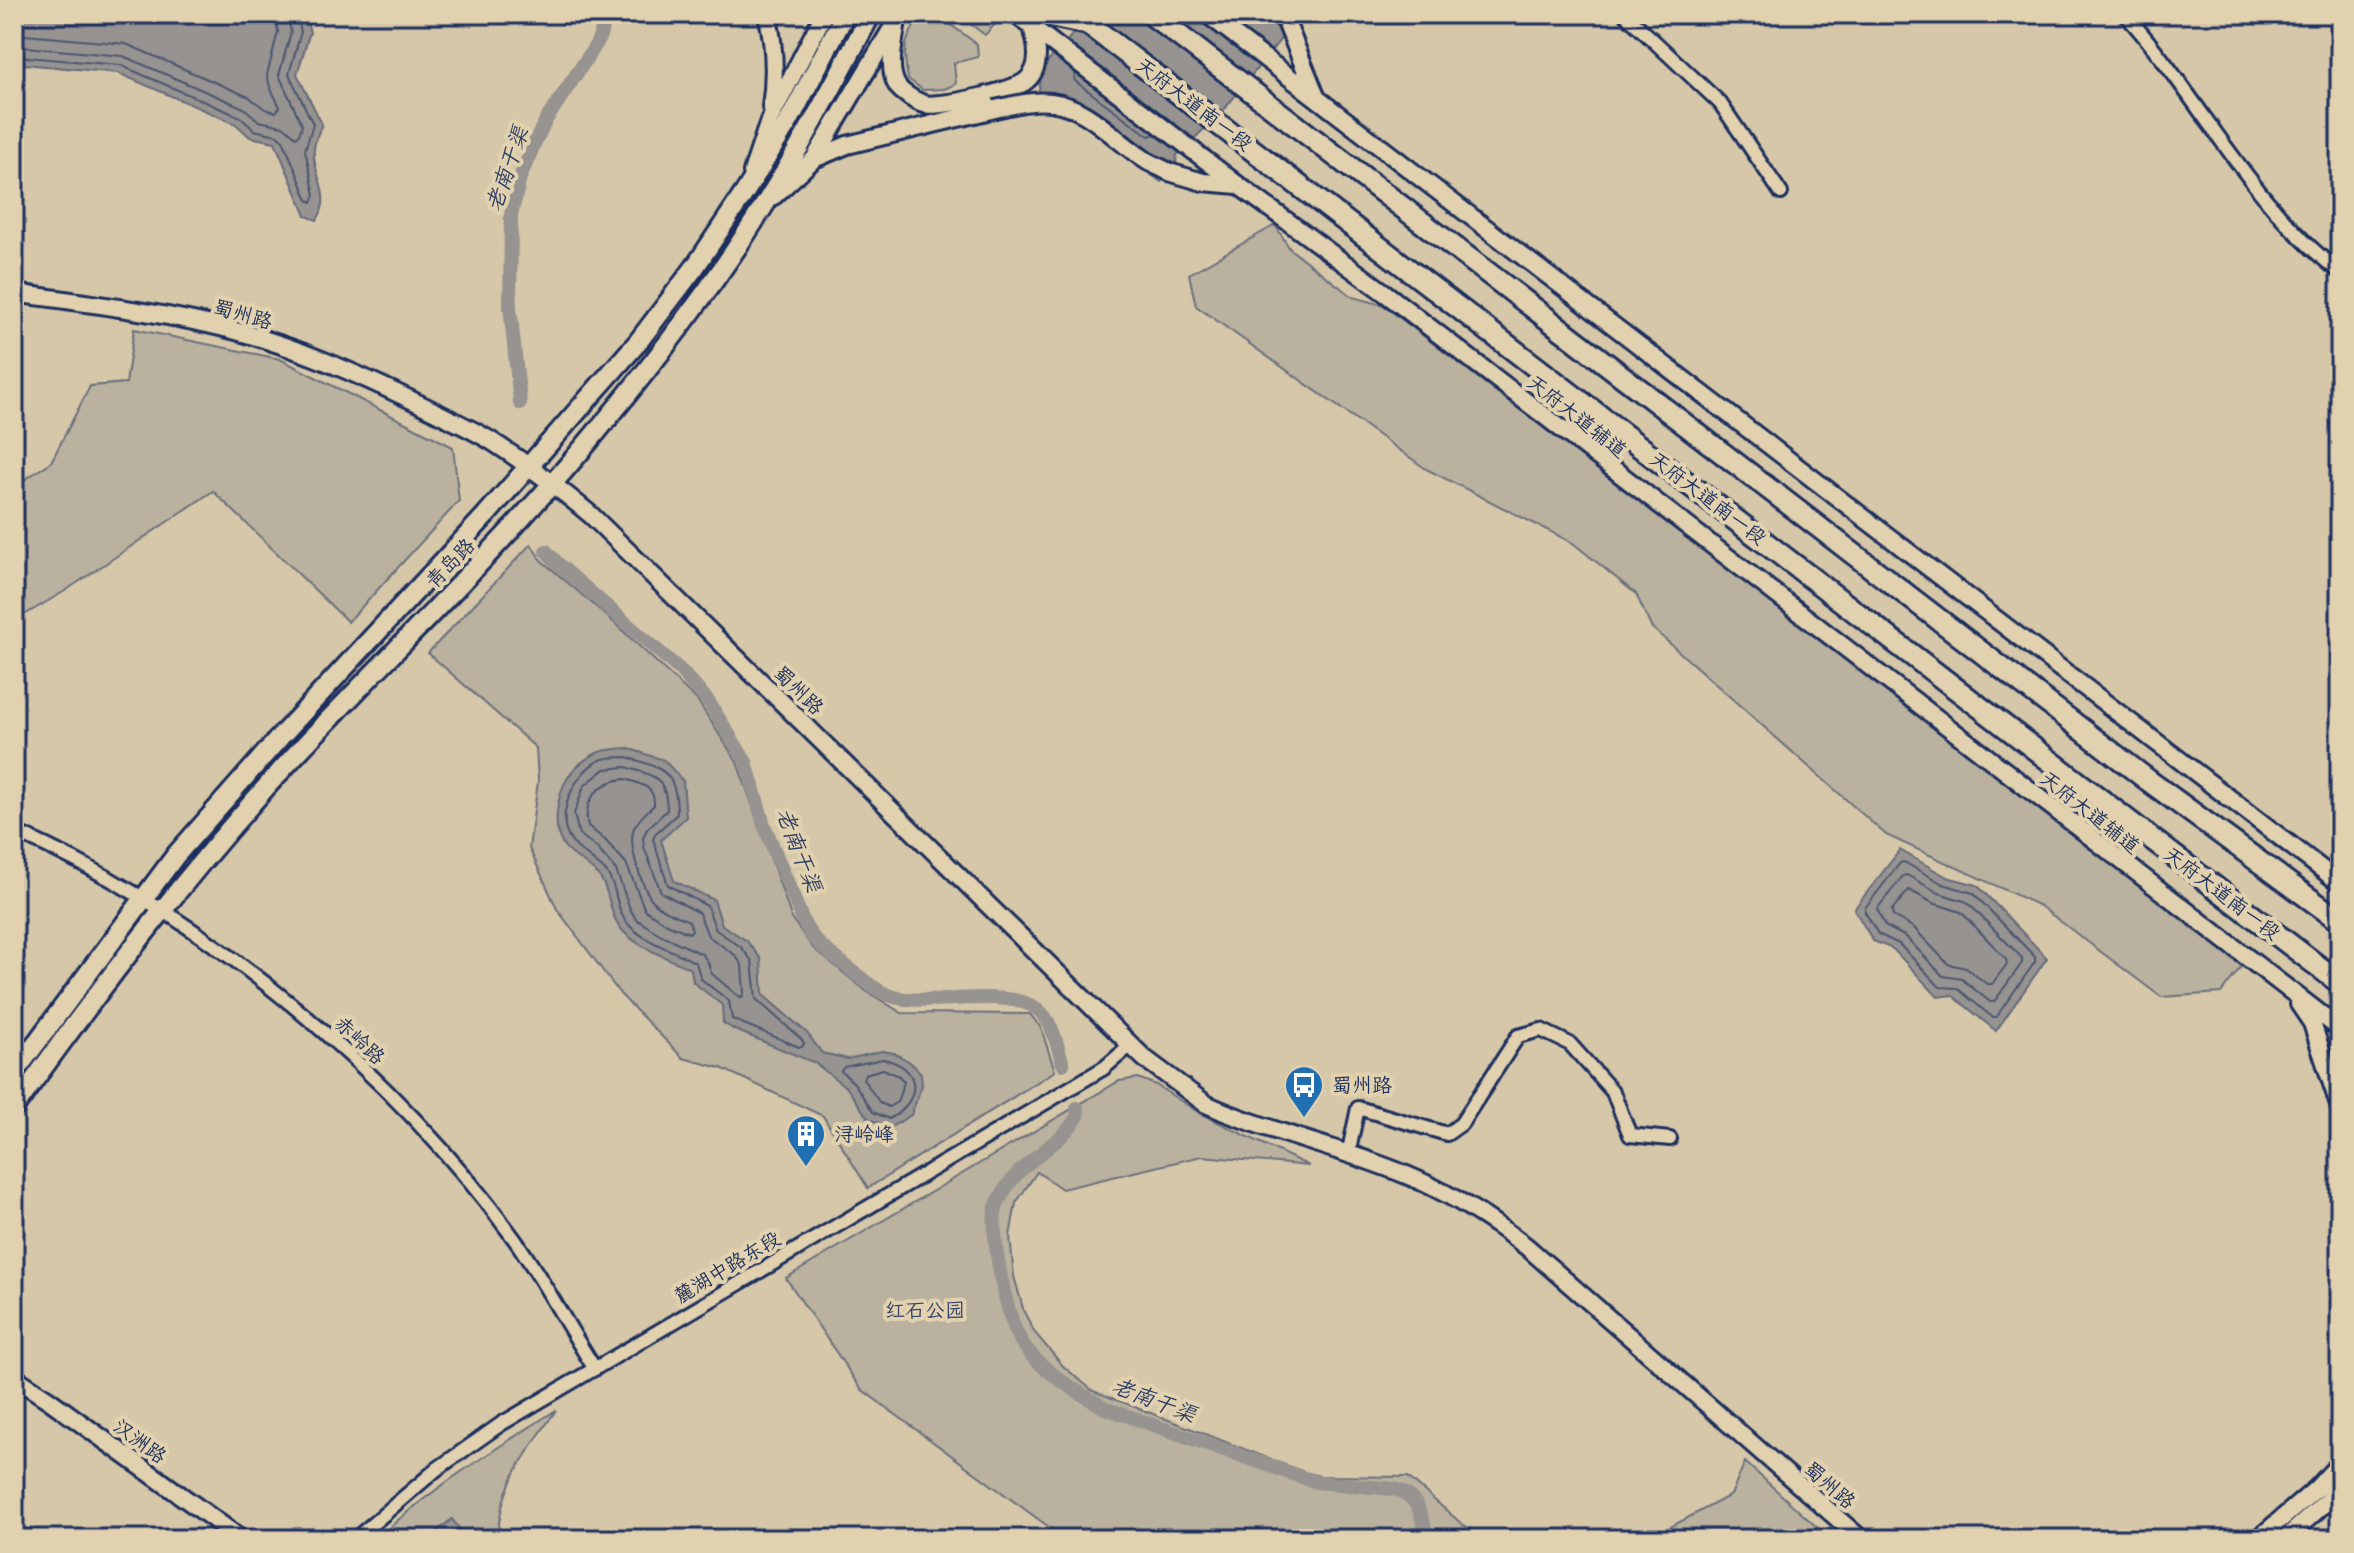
<svg xmlns="http://www.w3.org/2000/svg" width="2354" height="1553" font-family="'Shantell Sans','LXGW WenKai TC',sans-serif">
<rect width="100%" height="100%" fill="#d6c7a9"/>
<filter id="ink" filterUnits="userSpaceOnUse"><feTurbulence type="fractalNoise" baseFrequency=".0125" numOctaves="2"/><feDisplacementMap in="SourceGraphic" scale="16" xChannelSelector="R" yChannelSelector="G"/><feConvolveMatrix kernelMatrix="1 2 1 2 8 2 1 2 1" color-interpolation-filters="sRGB"/></filter>
<g filter="url(#ink)">
<path fill="#bab19e" stroke="#6a707e" stroke-width="2" d="M922,14H936L977,44L978,57L954,63L956,84L944,89L923,90L908,79C902,48 904,40 922,14Z
M957,14H990L999,20L985,35Z
M1275,225L1290,249L1353,297L1383,305L2244,963L2221,993L2161,997L2040,906L1886,835L1651,627L1636,594L1573,543L1426,469L1196,306L1189,274Z
M134,329L280,359L453,447L459,501L348,622L213,491L65,591L14,621V487L51,462L90,386L126,383Z
M531,544L541,560L608,617L697,700L737,762L792,919L813,948L866,991L902,1013L1030,1014L1041,1028L1055,1071L868,1188L823,1116L721,1068L683,1058L621,995L557,909L529,848L538,781L536,748L428,653Z
M1138,1078L1156,1085L1201,1114L1309,1166L1202,1156L1062,1189L1037,1172L1016,1203L1010,1236L1014,1276L1024,1312L1035,1333L1063,1366L1093,1391L1304,1472L1320,1476L1408,1477L1463,1525L1489,1539H1057V1533L861,1389L786,1278L1119,1081Z
M556,1410C527,1454 499,1483 498,1539H377C430,1488 495,1450 556,1410Z
M1745,1462L1830,1539H1630L1659,1533L1731,1495Z"/>
<path fill="#969390" stroke="#656b7c" stroke-width="2" d="M14,14H304L310,32L297,74L322,124C319,132 314,141 314,149C311,174 334,193 317,220L306,216L275,142L250,137L236,124L118,73L14,63Z
M1078,14H1301L1222,112L1177,155L1176,164L1161,182L1039,92C1039,58 1058,57 1072,34C1075,28 1076,20 1078,14Z
M627,748L664,760L683,781L686,817L661,840L674,881L714,900L722,925L747,941L761,959L763,995L807,1033L822,1053L848,1059L882,1051L894,1053L910,1062L921,1073L922,1085L911,1115L889,1128L868,1118L847,1088L815,1063L735,1030L723,1023L722,1005L693,982L691,969C669,958 639,949 622,930C609,915 611,895 601,879C592,865 574,859 564,846C551,829 557,793 569,776C574,767 588,757 597,753C606,749 618,749 627,748Z
M1900,850L1947,877L1977,885L2047,958L1996,1031L1952,995L1938,997L1893,949L1873,941L1854,909Z
M452,1519L467,1539H428Z"/>
<g fill="none" stroke-linecap="round" stroke-linejoin="round">
<path stroke="#4c5772" stroke-width="2" d="M14,34L126,44L249,97L265,109L276,112L280,107L270,87L267,75L278,32L275,14
M14,46L123,56L244,108L259,121L283,126L296,137L299,135L302,125L279,75L291,32L287,14
M14,56L120,65L240,117L254,130L277,135L283,140L308,200L312,202L315,195L305,150L313,124L289,74L301,32L297,14
M1076,74L1074,78L1075,81L1149,136L1155,134
M627,757C664,769 677,771 677,814L656,833L653,839L668,885L707,906L716,930L741,947L752,961L756,999L801,1039L804,1043L802,1047H799L732,1019L729,1001L701,979L696,963C674,950 645,943 628,924C615,910 618,888 607,873C597,861 578,851 571,841C553,816 576,768 603,759C610,757 620,757 627,757Z
M626,767C654,776 666,776 667,810L647,829L643,838L644,847L661,892L699,913L708,936L735,955L742,965L744,993L742,997L738,996L711,973L708,962L702,954L661,935L636,919L630,909L616,870L597,848L579,834L574,814L584,786L605,769Z
M625,779C641,784 655,786 654,805C647,812 638,819 634,828C627,844 643,893 656,904C665,912 678,916 689,921L692,930L689,933L667,924L645,910L626,863L605,840L588,826C582,800 600,781 625,779Z
M1904,862L1943,884L1973,893L2035,957V962L1996,1017H1992L1957,988L1940,987L1899,944L1878,934L1865,912V908L1900,863Z
M1907,875L1939,893L1967,902L2022,958V963L1994,1002H1990L1962,979L1943,976L1906,937L1885,926L1877,909L1903,876Z
M1909,890L1933,903L1961,912L2006,959L2007,964L1992,984H1987L1966,968L1948,964L1914,928L1893,916L1892,910Z
M883,1059C924,1067 921,1102 889,1119L873,1112L854,1083L841,1071L844,1067Z
M883,1069L899,1076L904,1082L897,1102L889,1107L880,1103L863,1079L865,1074Z"/>
<path stroke="#969390" stroke-width="14" d="M520,403L510,307L511,215L520,178L535,142L546,120L597,43L608,14
M546,551L558,564L680,670L708,701L746,762L764,825L803,921C812,941 828,952 845,965C859,976 874,990 891,996C929,1008 1006,986 1037,1009C1053,1020 1057,1047 1063,1064
M1077,1108L1078,1116C1060,1146 1023,1159 1005,1190C1001,1196 996,1205 995,1212C992,1242 1006,1319 1023,1344C1040,1370 1079,1393 1105,1408L1316,1482L1394,1489C1420,1496 1421,1516 1428,1539"/>
<g stroke="#1b2f5e" stroke-width="18">
<path id="minor" d="M1625,14L1720,103L1781,193
M2125,14C2199,96 2252,206 2340,272
M14,831C206,915 392,1071 515,1240C544,1281 568,1327 595,1369
M1348,1155L1358,1108L1447,1134L1461,1124L1518,1036L1541,1030L1570,1044L1613,1092L1630,1135L1670,1139
M355,1539L437,1469L501,1424L1104,1068L1131,1045"/>
</g>
<g stroke="#1b2f5e" stroke-width="22">
<path id="tertiary" d="M767,14C775,46 776,74 771,107
M1015,14L1238,185L1385,293L2340,1029
M1031,14L1088,26
M1207,14L2340,883
M1279,14L1286,22L1316,96
M897,19C895,38 886,70 898,87C903,93 916,102 924,104C939,108 1016,91 1027,80C1042,66 1037,44 1032,27
M814,159L847,145L995,109
M752,172L769,121L824,14
M1169,172L1203,182L1238,185
M774,196L814,159L895,23
M14,293C78,302 143,310 207,324C286,341 361,375 434,411C453,421 474,430 493,442C527,464 560,489 591,515L1144,1058L1206,1104L1222,1111C1286,1137 1355,1152 1418,1180C1458,1198 1493,1221 1527,1247L1861,1539
M2299,1004L2312,1023L2340,1108
M14,1377L49,1400L241,1539
M2258,1539L2317,1488L2340,1463
M2285,1539L2326,1502L2340,1486"/>
</g>
<g stroke="#1b2f5e" stroke-width="24">
<path id="secondary" d="M14,1073L176,855L280,737L486,515L638,342L695,267L745,192L789,121L845,14
M14,1108C102,985 195,863 298,752C399,645 505,543 599,429C658,358 716,283 765,204C804,142 837,78 871,14"/>
</g>
<g stroke="#1b2f5e" stroke-width="26">
<path id="trunk" d="M1075,14L2340,983
M1151,14L2149,781L2340,921"/>
</g>
<use href="#minor" stroke="#e2d1ae" stroke-width="12"/>
<use href="#tertiary" stroke="#e2d1ae" stroke-width="16"/>
<use href="#secondary" stroke="#e2d1ae" stroke-width="18"/>
<use href="#trunk" stroke="#e2d1ae" stroke-width="20"/>
<g stroke="#1b2f5e" stroke-width="22" stroke-linecap="butt">
<path id="tertiary-bridge" d="M995,109C1014,105 1032,100 1051,102C1089,107 1115,141 1147,161C1154,165 1162,168 1169,172"/>
</g>
<use href="#tertiary-bridge" stroke="#e2d1ae" stroke-width="16"/>
</g>
</g>
<defs>
<g id="bus-pin" transform="scale(2)"><path d="M0 17L-7.5 6A9.5 9.5 0 1 1 7.5 6Z" fill="#1f6fb2" stroke="#e2d1ae"/><path d="M-5-6H5V4H4V6H2V4H-2V6H-4V4H-5ZM-3.5-4V0h7V-4ZM-3.5 1.2v1.5H-2V1.2ZM2 1.2v1.5H3.5V1.2Z" fill="#fff"/></g>
<g id="building-pin" transform="scale(2)"><path d="M0 17L-7.5 6A9.5 9.5 0 1 1 7.5 6Z" fill="#1f6fb2" stroke="#e2d1ae"/><path d="M-4-6H4V6H1V3H-1V6H-4ZM-2.5-4.3h1.7v1.8h-1.7ZM.8-4.3h1.7v1.8H.8ZM-2.5-1h1.7V.8h-1.7ZM.8-1h1.7V.8H.8Z" fill="#fff"/></g>
</defs>
<g fill-rule="evenodd">
<use href="#bus-pin" x="1304" y="1085"/>
<use href="#building-pin" x="806" y="1134"/>
</g>
<g text-anchor="middle" dominant-baseline="central" stroke-width="8" stroke-linejoin="round" paint-order="stroke">
<g font-size="20" fill="#1b2f5e" stroke="#e2d1ae">
<text transform="translate(1194 104) rotate(37)">天府大道南一段</text>
<text transform="translate(243 314) rotate(16)">蜀州路</text>
<text transform="translate(1577 416) rotate(38)">天府大道辅道</text>
<text transform="translate(1708 498) rotate(37)">天府大道南一段</text>
<text transform="translate(450 563) rotate(-46)">青岛路</text>
<text transform="translate(799 690) rotate(44)">蜀州路</text>
<text transform="translate(2090 812) rotate(38)">天府大道辅道</text>
<text transform="translate(2222 893) rotate(37)">天府大道南一段</text>
<text transform="translate(360 1040) rotate(43)">赤岭路</text>
<text transform="translate(727 1267) rotate(-31)">麓湖中路东段</text>
<text transform="translate(140 1441) rotate(36)">汉洲路</text>
<text transform="translate(1830 1485) rotate(41)">蜀州路</text>
</g>
<g font-size="20" fill="#1b2f5e" stroke="#e2d1ae" text-anchor="start">
<text x="1332" y="1085">蜀州路</text>
<text x="834" y="1134">浔岭峰</text>
</g>
<g font-size="20" fill="#334268" stroke="#e2d1ae">
<text x="925" y="1310">红石公园</text>
</g>
<g font-size="22" font-style="italic" fill="#2d3e66" stroke="#e2d1ae">
<text transform="translate(507 169) rotate(-71)">老南干渠</text>
<text transform="translate(799 850) rotate(69)">老南干渠</text>
<text transform="translate(1154 1400) rotate(21)">老南干渠</text>
</g>
</g>
<rect width="2354" height="1553" fill="none" stroke="#e2d1ae" stroke-width="48"/>
<rect x="24" y="24" width="2306" height="1505" fill="none" stroke="#1b2f5e" stroke-width="3" filter="url(#ink)"/>
</svg>
